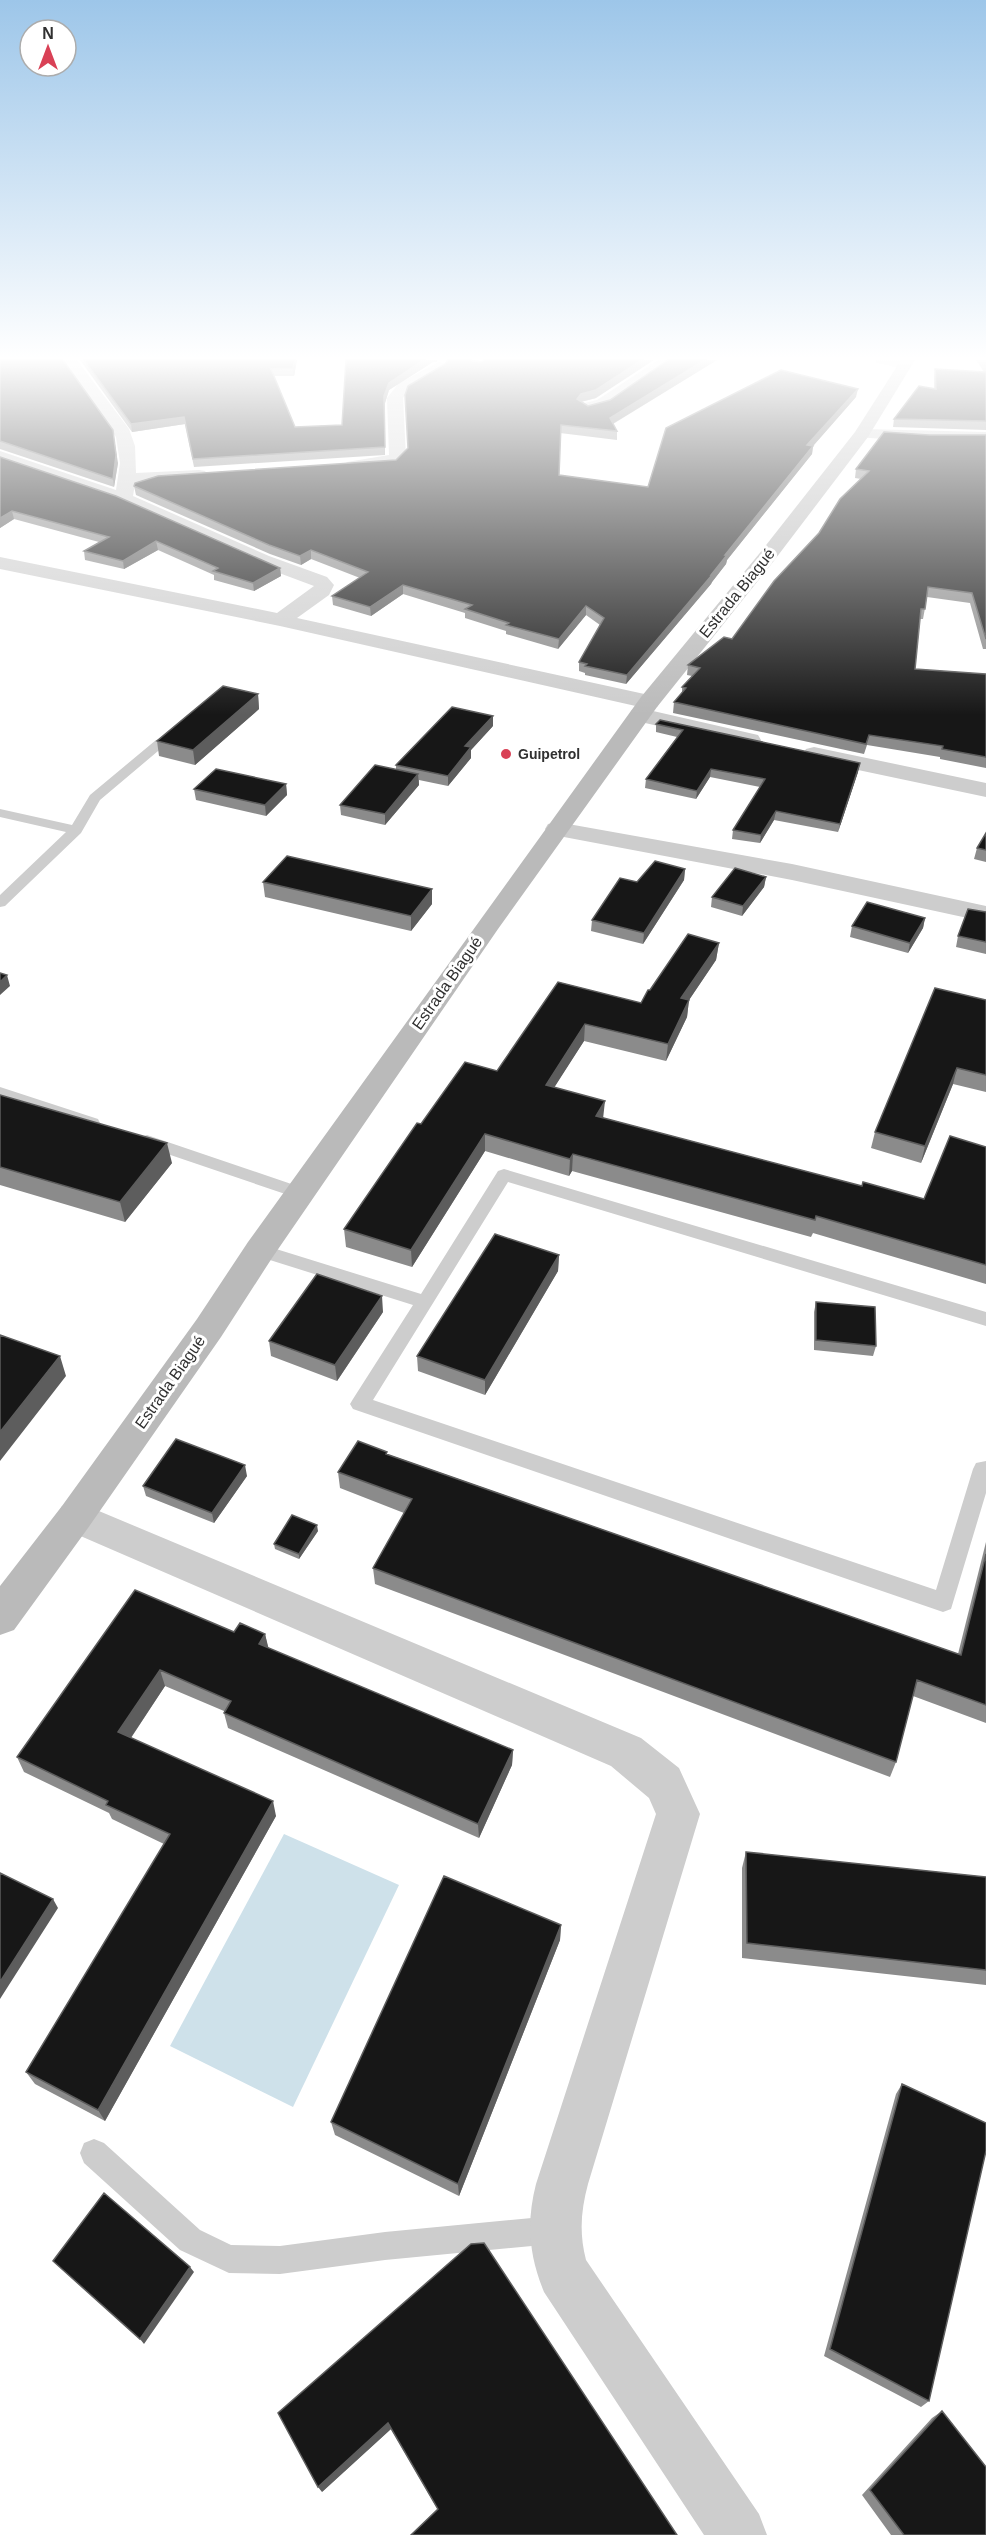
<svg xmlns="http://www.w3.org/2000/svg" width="986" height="2535" font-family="Arial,sans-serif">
<rect width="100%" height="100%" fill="#fff"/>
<path fill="#cee1ea" d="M284,1834L399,1885L293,2107L170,2046Z"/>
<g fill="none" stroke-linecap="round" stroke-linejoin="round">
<path fill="#cdcdcd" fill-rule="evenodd" d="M160,739L164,740L166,743L164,746L100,800L81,833L5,906L0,907V895L66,832L0,817V809L72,825L90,795L156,740Z
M0,1087L98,1119L100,1123L98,1127L92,1128L0,1098Z
M147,1135L306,1189L309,1193L306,1197L300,1199L141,1145L139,1141L141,1137Z
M504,1169L986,1312V1326L508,1182L373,1400L936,1590L973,1469L976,1463L986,1461V1493L951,1609L943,1612L353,1409L350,1404L353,1399L413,1305L254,1255L251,1250L254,1245L260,1244L421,1294L498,1171Z
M94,2139L104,2143L200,2230L231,2245L280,2246L385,2232L553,2216L563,2220L567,2230L563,2240L553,2244L385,2260L280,2274L229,2273L180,2250L84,2163L80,2153L84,2143Z"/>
<path fill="#cdcdcd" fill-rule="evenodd" d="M62,360H77L129,429L135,446L136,473L199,470L205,471L208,475L205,479L199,480L135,484L133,496L269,556L327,577L334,585L329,595L297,618L649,695L657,697L660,702L657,707L649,709L280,626L0,569V557L277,613L314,586L255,564L118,502L0,462V451L116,490L120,463L116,437Z
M658,360H675L609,406L587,412L579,407L581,404L597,400Z
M875,360H908L914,364L906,369L877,363Z
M439,362L444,364L447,367L444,370L409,389L403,398L406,457C396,471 363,474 347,470L344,466L347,462L389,455L387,398L399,383Z
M862,429L986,432V442H927L856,437L854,434Z
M640,708L758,735L761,740L758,745L750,747L632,720L629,715L632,710Z
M814,747L986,783V797L806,759L803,754L806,749Z
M557,822L792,864L986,906V922L792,880L548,834L545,829L548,824Z
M75,1501L641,1738L679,1768L700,1814L588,2184C581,2210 579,2233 586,2260L759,2514L767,2535H704L544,2292C529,2255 526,2223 536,2184L656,1814L649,1798L611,1766L62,1528L56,1517L62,1506Z"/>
<path fill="#bababa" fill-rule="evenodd" d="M901,360H915L868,437L773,562L657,707L498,929L272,1258L221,1337L88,1528L14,1630L0,1635V1586L62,1506L197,1319L248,1242L641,697L759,554L855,432Z"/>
</g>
<path fill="#8b8b8b" d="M0,360L118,463L114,487L0,449Z
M80,360H297L294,376H274L295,427L342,425L346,360L437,362H433L389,390L385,403V455L194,467L185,424L132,432Z
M447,360H470L596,398L581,402L588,406L610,400L717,360L613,424L617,431V440L560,433L559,475L648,487L856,397L813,446L812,454L727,560L726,564L712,582L711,584L626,684L585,675V673L579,671V662L600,625L586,615L558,649L506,634V631L465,618V613L403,594L371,616L333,605L332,596L360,578L311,559L301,565L270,554L136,495L134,486L396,460L408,449L447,362Z
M976,360H986V430L893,427L894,419L934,388V378L935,369L984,372Z
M929,435H986V649H983L970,603L927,597L923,619H920L915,669L986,674V768L940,759V757L867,745L864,754L673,713L674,702L682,693V687L692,676L687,675L688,665L732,639L819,533L861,479L855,478L856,469Z
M0,457L280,568L281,576L254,591L214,580V575L158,550L124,569L85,560L84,551L99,542L14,519L0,528Z
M258,694L259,709L195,765L159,756L157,741Z
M656,724L858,772L838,832L774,820L760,843L732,839L733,830L760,787L710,777L696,799L645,788L646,779L677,737L656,732Z
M493,726L471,750V758L448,786L419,780V785L385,825L341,815L340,805L396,770V765Z
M286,784L287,795L266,816L196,800L194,789Z
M986,833V862L974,859L977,848Z
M685,869L684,880L643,944L591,931L592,920L637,882Z
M766,877L764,887L742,916L711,907L712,897Z
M263,882L432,889V904L411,931L265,897Z
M986,912V954L956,947L958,936Z
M925,918L923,928L908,953L850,937L852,926Z
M719,943L716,960L689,1000L687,1017L666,1061L584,1041L554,1087L604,1118L862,1186L924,1199L986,1147V1284L813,1233L811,1237L572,1171L569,1176L485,1151L412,1267L346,1247L344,1229L421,1124L497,1071L558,982L641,1003L650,990Z
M986,1000V1092L953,1084L921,1163L871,1148L875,1132Z
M0,1095L172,1163L125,1222L0,1185Z
M559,1255L558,1271L485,1395L418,1371L417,1356Z
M816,1302L876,1346L873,1356L814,1350V1312Z
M383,1312L337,1381L271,1356L269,1341Z
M387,1452V1454L958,1654L986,1542V1723L913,1696L896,1762L890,1777L375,1584L373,1568L404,1513L340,1488L338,1472Z
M247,1476L214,1523L146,1496L143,1486Z
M318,1531L299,1559L275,1549L274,1544Z
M135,1590L234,1632L265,1634L268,1648L513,1750L512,1765L479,1838L228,1728L224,1713V1711L165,1686L131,1738L276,1816L105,2121L35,2084L26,2072L164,1844L112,1819L109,1813L24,1772L17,1757Z
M746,1852L986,1877V1985L742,1958V1868Z
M561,1925L560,1940L459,2196L335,2135L331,2122Z
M902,2084L929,2401L921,2407L824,2356L896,2094Z
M471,2244L677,2535L438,2510L391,2429L322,2492Z
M942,2411L986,2535H891L862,2495L932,2418Z"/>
<path fill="#5d5d5d" d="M295,360H297L294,376L293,368Z
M424,360H437V362H433L389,390L385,403V455L384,396L389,383Z
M642,360H654L596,398L580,402L577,399L581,394Z
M705,360H717L609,426L610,418Z
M858,389L856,397L806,454L807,445Z
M184,417L185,424L132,432L131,424Z
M114,438L118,463L114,487L113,479Z
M813,446L812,454L727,560L726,564L712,582L711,584L626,684L627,675L711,575L725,555Z
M12,511L14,519L0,528V518Z
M156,541L158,550L124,569L123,561Z
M311,550V559L301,565L300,556Z
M280,568L281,576L254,591L253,583Z
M403,585V594L371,616L370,607Z
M586,606V615L558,649L559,639Z
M258,694L259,709L195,765L193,750Z
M493,716V726L471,750V758L448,786V776L465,746Z
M860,763L858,772L838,832L840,824Z
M711,769L710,777L696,799L697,791Z
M418,774L419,785L385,825V814Z
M286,784L287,795L266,816L265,805Z
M776,811L774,820L760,843L761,835Z
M685,869L684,880L643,944L644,933Z
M766,877L764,887L742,916L743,906Z
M432,889V904L411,931V916Z
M925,918L923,928L908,953L910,943Z
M719,943L716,960L689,1000L687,1017L666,1061L668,1044L681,998Z
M7,975L10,986L0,995V982Z
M585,1024L584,1041L545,1102L546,1085Z
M957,1068L953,1084L921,1163L925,1146Z
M605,1101L603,1119L596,1116Z
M485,1134V1151L412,1267L411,1250Z
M167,1143L172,1163L125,1222L120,1202Z
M573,1154L572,1171L569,1176L570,1159Z
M559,1255L558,1271L485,1395V1380Z
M382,1296L383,1312L337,1381L335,1365Z
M60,1356L66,1376L0,1461V1432Z
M245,1465L247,1476L214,1523L212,1513Z
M317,1525L318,1531L299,1559V1554Z
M265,1634L269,1650L259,1644Z
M160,1670L165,1686L124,1748L118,1732Z
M513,1750L512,1765L479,1838L478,1824Z
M273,1801L276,1816L105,2121L98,2110Z
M53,1899L58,1908L0,1999V1982Z
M561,1925L560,1940L459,2196L458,2184Z
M190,2267L194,2272L144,2344L140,2339Z
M388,2423L391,2429L322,2492L318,2487Z"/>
<path fill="#171717" stroke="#5d5d5d" stroke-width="1.5" d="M0,360H63L113,430L116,455L113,479L0,441Z
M84,360H295L293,368L271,369L295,427L342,425L346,360H424L389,383L384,396L385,447L193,459L184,417L131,424Z
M448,360H470L481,362L484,360H642L596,390L581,394L577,399L588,406L610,400L668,360H705L610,418L617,431L561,425L559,475L648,487L666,428L781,370L858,389L807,445L813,446L725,555H727L711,575H712L627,675L585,666L587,664L579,662L604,618L586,606L559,639L506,625L509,623L465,609L472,605L403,585L370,607L332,596L368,572L311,550L300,556L269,545L134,486L135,483L158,476L396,460L408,448L405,395L408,386L445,364Z
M935,369L986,372V421L894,419L919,386L936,389Z
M884,432L929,435H986V639L972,593L928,587L925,609H921L915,669L986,674V757L942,749L943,746L869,735L866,744L674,702L686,688L682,687L700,668L688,665L724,637L732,639L774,581L819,533L840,499L869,471L856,469Z
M0,457L116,496L280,568L253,583L213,571L218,568L156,541L123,561L84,551L109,537L12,511L0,518Z
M223,686L258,694L193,750L157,741Z
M452,707L493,716L465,746L471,747L448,776L396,765Z
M660,720L860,763L840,824L776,811L761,835L733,830L765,779L711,769L697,791L646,779L683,730L656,724Z
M375,765L418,774L385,814L340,805Z
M216,769L286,784L265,805L194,789Z
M986,833V850L977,848Z
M287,856L432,889L411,916L263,882Z
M655,861L685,869L644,933L592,920L620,878L637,882Z
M735,868L766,877L743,906L712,897Z
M867,902L925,918L910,943L852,926Z
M968,909L986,912V942L958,936Z
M688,934L719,943L681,998L689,1000L668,1044L585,1024L546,1085L605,1101L596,1116L862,1186L863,1182L924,1199L950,1136L986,1147V1265L816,1216L815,1220L573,1154L570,1159L485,1134L411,1250L344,1229L417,1123L421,1124L465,1062L497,1071L558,982L641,1003L648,990H650Z
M0,973L7,975L0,982Z
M935,988L986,1000V1075L957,1068L925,1146L875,1132Z
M0,1095L167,1143L120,1202L0,1167Z
M495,1234L559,1255L485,1380L417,1356Z
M317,1274L382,1296L335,1365L269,1341Z
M816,1302L875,1307L876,1346L816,1340Z
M0,1335L60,1356L0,1432Z
M176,1439L245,1465L212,1513L143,1486Z
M358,1441L387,1452L386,1454L961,1655L986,1554V1705L917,1680L896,1762L373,1568L412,1499L338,1472Z
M292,1515L317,1525L299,1554L274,1544Z
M135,1590L234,1632L240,1623L265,1634L259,1644L513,1750L478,1824L224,1713L231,1701L160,1670L118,1732L273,1801L98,2110L26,2072L170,1834L106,1805L108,1801L17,1757Z
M746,1852L986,1877V1970L747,1943Z
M0,1873L53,1899L0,1982Z
M444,1876L561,1925L458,2184L331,2122Z
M902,2084L986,2123V2151L929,2401L830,2349Z
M104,2193L190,2267L140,2339L53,2261Z
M484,2243L677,2535H411L438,2509L388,2423L318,2487L278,2413L471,2244Z
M942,2411L986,2467V2535H904L870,2490Z"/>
<linearGradient id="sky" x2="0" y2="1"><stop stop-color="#9dc6e9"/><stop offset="0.5" stop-color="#fff"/><stop offset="1" stop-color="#fff" stop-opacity="0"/></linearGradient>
<rect width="986" height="715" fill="url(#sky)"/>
<circle fill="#d94156" stroke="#fff" stroke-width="2" cx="506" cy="754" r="6"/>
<g text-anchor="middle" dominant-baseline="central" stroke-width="6" stroke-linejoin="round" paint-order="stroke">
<g font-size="14" font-weight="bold" fill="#303030" stroke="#fff" text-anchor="start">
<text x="518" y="754">Guipetrol</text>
</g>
<g font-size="16" fill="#303030" stroke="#fff">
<text transform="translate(737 593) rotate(-51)">Estrada Biagué</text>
<text transform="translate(447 983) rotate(-55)">Estrada Biagué</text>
<text transform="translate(170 1382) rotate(-55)">Estrada Biagué</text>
</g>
</g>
<g transform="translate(48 48)"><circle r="28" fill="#ffffff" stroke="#acacac" stroke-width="1.5"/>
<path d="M0-4.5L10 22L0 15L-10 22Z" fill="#d94156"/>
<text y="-9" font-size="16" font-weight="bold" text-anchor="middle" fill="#303030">N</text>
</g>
</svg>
